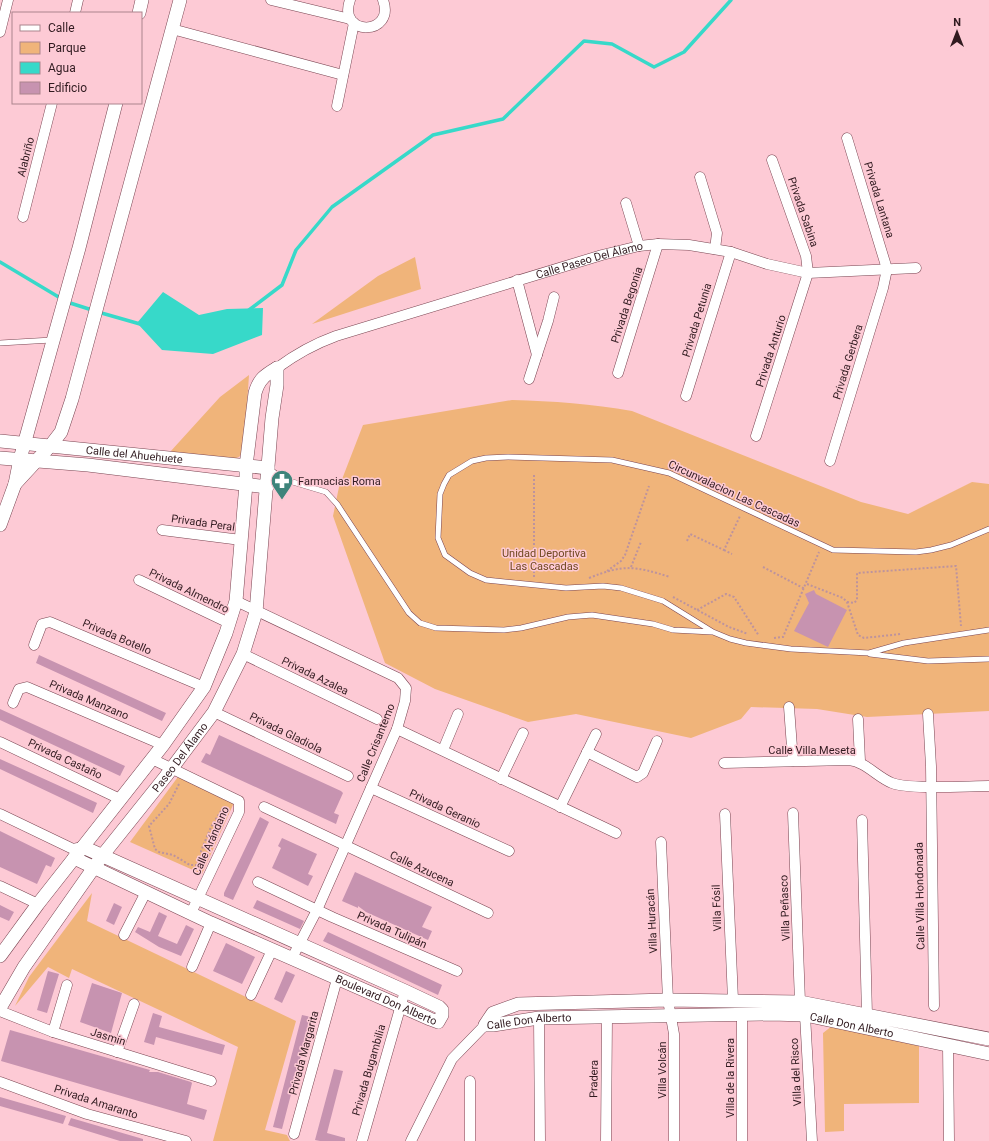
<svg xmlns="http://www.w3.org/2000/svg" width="989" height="1141" font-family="Roboto,sans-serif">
<rect width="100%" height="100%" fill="#fdcad5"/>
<path fill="#f0b47a" d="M415,257L421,289L312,324L378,276Z
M249,375L244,451L239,457L233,459L170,452L220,397Z
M512,400C553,401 592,404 632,411L861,502L908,514L972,482L989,484V711L867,717L817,709L751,707L741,719L691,738L576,714L528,722L435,689L385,663L333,516L339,487L363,425Z
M183,770L237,796L202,874L130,842Z
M92,893L87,921L296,1021L265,1130L287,1135L290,1141H213L238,1047L72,969L69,978L48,967L15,1006L29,977Z
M832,1026L919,1046V1103L844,1104V1131L825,1132L823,1033Z"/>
<path fill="#37d9c9" d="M163,292L199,315L227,309L263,308L262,335L213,354L162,350L137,323Z"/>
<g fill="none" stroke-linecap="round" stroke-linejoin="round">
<path stroke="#37d9c9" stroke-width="3.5" d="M0,262L67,302L92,310
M249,310L282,285L296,250L332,207L433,135L503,119L584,41L612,44L654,67L684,52L731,0
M98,312L140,324"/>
</g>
<path fill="#c793b0" d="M814,590L816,594L847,610L828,647L794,631L809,603L805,594Z
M39,655L166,713L162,721L36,663Z
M0,709L125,766L120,776L0,720Z
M219,735L341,791L343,793L334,813L339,815L336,824L201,762L206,753L210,755Z
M0,759L95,802L97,803L93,813L0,769Z
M260,817L269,822L233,900L224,896V893Z
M0,831L55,858L51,867L46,865L37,884L0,867Z
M282,838L317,854L308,874L313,876L308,886L272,868L281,848L278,846Z
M355,872L432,907L422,927L432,931L428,940L366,912L358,906V908L342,901Z
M257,900L304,921L300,929L253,908Z
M114,903L122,907L114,925L106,921Z
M0,905L14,912L9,921L0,917Z
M159,912L167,916L158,936L177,944L186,925L194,929L181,956L159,947L135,932L138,927L150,932Z
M328,932L440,984L442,985L438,995L323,941Z
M226,943L255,957L242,984L213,971Z
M48,971L59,974L47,1013L37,1010Z
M286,971L295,975L282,1003L274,999Z
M92,983L122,993L111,1033L80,1022Z
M153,1013L162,1016L159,1027L225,1045L222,1055L156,1037L154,1045L144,1042Z
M302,1015L311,1017L282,1129L273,1127Z
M10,1030L150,1070L149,1072H158L191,1082L192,1083L187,1104L207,1110L204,1120L1,1061Z
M334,1069L343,1071L327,1133L345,1138V1141H320L315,1140Z
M0,1097L66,1116L63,1124L0,1106Z
M71,1118L143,1139V1141H120L68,1125Z"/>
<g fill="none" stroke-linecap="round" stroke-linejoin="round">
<g stroke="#7a4552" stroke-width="6">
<path id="service" d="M0,343L52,340
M269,469L286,480L326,492L337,504L409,613L420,623L436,628L504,630L521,628L568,617L592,615L653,624L673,630L712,632
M268,486L286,480
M989,529L951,545L931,550L916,552L833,550L669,473L612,460L508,457L486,458L472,461L449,475L444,484L440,494L438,538L445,555L470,573L486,580L566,588L603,586L621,588L663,601L713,632L730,639L746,643L791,649L869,653L904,643L989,630
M870,654L928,661L989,659"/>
</g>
<g stroke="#7a4552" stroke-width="11">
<g id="minor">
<path d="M271,0L350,19"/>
<path d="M350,0C337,37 396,36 383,0"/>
<path d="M75,13L78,0"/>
<path d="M172,29L343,75"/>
<path d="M0,32L8,0"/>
<path d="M337,106L354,23"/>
<path d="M700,177L717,233L715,249"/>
<path d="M626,203L639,246"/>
<path d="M23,217L52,103"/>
<path d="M517,280L537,355"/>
<path id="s1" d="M277,368C296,354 314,344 336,336L602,255L639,246L658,244L689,245L731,252L767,264L808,273L916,268"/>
<path d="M618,373L658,244"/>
<path d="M529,379L548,321L554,297"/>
<path d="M686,396L731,252"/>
<path d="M756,436L808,273L806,256L772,160"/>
<path d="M830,461L883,288L887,269L847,138"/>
<path d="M162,530L241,540"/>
<path d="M139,580L229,623"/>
<path d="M236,601L398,678L406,688L405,701L397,729L317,910L292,958"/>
<path d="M34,645L42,624L50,622L204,687"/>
<path d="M243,654L377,719"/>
<path d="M13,703L19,689L27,687L163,745"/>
<path d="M789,707L793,761"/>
<path d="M214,712L348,776"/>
<path d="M928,714L931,766L934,1006"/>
<path d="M858,719L860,761"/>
<path d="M397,729L616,833"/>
<path d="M0,742L120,799"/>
<path d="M443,750L458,714"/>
<path d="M587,752L637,777L643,773L657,741"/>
<path d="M152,759L239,801V812L191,913"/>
<path d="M724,763L849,760C866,762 877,777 892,783C909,790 968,786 989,786"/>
<path d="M501,779L523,733"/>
<path d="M371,788L509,851"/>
<path d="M264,807L488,913"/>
<path d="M560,807L596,734"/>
<path d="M793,813L800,1002L805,1015L812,1141"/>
<path d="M0,814L73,849L83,847"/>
<path d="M725,814L733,1000"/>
<path d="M862,820L867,1015"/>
<path d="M661,842L668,1000L674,1034V1141"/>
<path d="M258,882L332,917L457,971"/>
<path d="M0,886L38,904"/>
<path d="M124,935L146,892"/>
<path d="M192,967L211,923"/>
<path d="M251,995L272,950"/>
<path d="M0,1011L53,1032L211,1081"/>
<path d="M742,1015V1141"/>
<path d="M539,1018L540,1141"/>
<path d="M53,1032L67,985"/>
<path d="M948,1045L949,1141"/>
<path d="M117,1052L134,1004"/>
<path d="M0,1082L87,1114L186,1141"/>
<path d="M294,1134L337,979"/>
<path d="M362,1141L405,991"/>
<path d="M411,1141L452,1059L485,1025"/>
<path d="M470,1141V1081"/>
<path d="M606,1141L607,1017"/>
</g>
</g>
<g stroke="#7a4552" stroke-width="14">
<g id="tertiary">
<path d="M139,13L142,0"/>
<path id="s2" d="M0,441L268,468"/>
<path d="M0,458L88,465L267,487"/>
<path d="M15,484L51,445L61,432L72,399L180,0"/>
<path d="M0,525L15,484L20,459L79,248L116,103"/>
<path id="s3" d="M74,858L211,923L430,1019L438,1022L442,1015V1010L439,1007L405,991L83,847"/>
<path d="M0,956L38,904L163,745L204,687L226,633L236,601L246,484V466L255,393C259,379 265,375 277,368"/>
<path id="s4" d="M0,1008L24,967L102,856L166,776L214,712L243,654L256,612L272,418L277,385V368"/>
<path id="s5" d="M989,1039L800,1002L668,1000L518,1004L493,1013L485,1025H493L539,1018L771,1014L805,1015L989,1054"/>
</g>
</g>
<path stroke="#bd939d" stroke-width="2" stroke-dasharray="2 2" stroke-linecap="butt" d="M534,475V577
M687,541L690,534L724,550L740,516
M724,550L732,554
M631,567L641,542
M763,567L805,589
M607,571L621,561L625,555L649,486
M589,578C624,564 635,566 670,577
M807,584L843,598L847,602L858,635L864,638L901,634
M673,597L729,627L748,634
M847,602L854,603L857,600V573L956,566L961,626
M697,610L726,594L734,597L759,636
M774,638L783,637L819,552
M179,784L169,804L149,826L155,849L159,852L173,855L190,865H197L202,855L201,851L211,827L224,806"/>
<use href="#service" stroke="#fff" stroke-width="5"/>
<use href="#minor" stroke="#fff" stroke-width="10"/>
<use href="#tertiary" stroke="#fff" stroke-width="13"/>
</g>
<defs>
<g id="pharmacy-pin" transform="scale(1.15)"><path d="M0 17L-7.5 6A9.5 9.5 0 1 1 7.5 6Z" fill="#3e847b" stroke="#fdcad5"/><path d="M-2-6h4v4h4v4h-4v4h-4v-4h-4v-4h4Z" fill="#fff"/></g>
</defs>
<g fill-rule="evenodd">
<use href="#pharmacy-pin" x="282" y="481"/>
</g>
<g text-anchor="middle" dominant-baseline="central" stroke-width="3" stroke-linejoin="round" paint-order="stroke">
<g font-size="11" fill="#311b20" stroke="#fdcad5">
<text transform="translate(26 157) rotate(-76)">Alabriño</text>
<text transform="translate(879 200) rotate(73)">Privada Lantana</text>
<text transform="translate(803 212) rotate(71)">Privada Sabina</text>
<text stroke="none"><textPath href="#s1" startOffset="332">Calle Paseo Del Álamo</textPath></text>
<text transform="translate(627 305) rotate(-72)">Privada Begonia</text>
<text transform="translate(697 320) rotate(-73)">Privada Petunia</text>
<text transform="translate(771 351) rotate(-72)">Privada Anturio</text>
<text transform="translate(848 362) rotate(-73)">Privada Gerbera</text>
<text stroke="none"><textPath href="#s2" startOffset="135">Calle del Ahuehuete</textPath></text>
<text transform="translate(734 494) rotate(25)">Circunvalacion Las Cascadas</text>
<text transform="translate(203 523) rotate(8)">Privada Peral</text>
<text transform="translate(189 591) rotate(26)">Privada Almendro</text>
<text transform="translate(117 637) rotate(23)">Privada Botello</text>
<text transform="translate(315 676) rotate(26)">Privada Azalea</text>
<text transform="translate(89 700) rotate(23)">Privada Manzano</text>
<text transform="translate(286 733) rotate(26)">Privada Gladiola</text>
<text transform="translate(376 743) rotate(-68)">Calle Crisantemo</text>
<text x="812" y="750">Calle Villa Meseta</text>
<text stroke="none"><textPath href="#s4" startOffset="309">Paseo Del Álamo</textPath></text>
<text transform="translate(65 759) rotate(25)">Privada Castaño</text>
<text transform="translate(445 809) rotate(25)">Privada Geranio</text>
<text transform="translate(211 841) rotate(-66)">Calle Arándano</text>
<text transform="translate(422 869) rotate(25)">Calle Azucena</text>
<text transform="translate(920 896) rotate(-91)">Calle Villa Hondonada</text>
<text transform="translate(717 908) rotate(-92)">Villa Fósil</text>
<text transform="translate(785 908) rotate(-92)">Villa Peñasco</text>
<text transform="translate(652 921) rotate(-93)">Villa Huracán</text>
<text transform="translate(392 930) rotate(24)">Privada Tulipán</text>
<text stroke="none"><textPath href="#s3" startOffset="343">Boulevard Don Alberto</textPath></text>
<text stroke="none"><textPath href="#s5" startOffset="560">Calle Don Alberto</textPath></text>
<text stroke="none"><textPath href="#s5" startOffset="884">Calle Don Alberto</textPath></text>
<text transform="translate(108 1037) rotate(17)">Jasmín</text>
<text transform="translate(304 1053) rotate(-75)">Privada Margarita</text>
<text transform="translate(369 1070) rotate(-74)">Privada Bugambilia</text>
<text transform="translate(662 1070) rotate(-90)">Villa Volcán</text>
<text transform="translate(796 1072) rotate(-93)">Villa del Risco</text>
<text transform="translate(730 1078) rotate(-90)">Villa de la Rivera</text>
<text transform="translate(594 1079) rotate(-89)">Pradera</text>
<text transform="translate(96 1102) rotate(18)">Privada Amaranto</text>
</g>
<g font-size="11" fill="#311b20" stroke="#fdcad5" text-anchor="start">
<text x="298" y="481">Farmacias Roma</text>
</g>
<g font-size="11" fill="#6f481f" stroke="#fdcad5">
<text x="544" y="553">Unidad Deportiva<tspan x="544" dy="13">Las Cascadas</tspan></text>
</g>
</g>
<rect x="12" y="12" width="130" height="92" fill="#fdcad5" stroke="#ab848d"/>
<rect x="20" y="25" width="20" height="6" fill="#ffffff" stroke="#ab848d"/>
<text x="48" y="32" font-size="12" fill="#311b20">Calle</text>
<rect x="20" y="42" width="20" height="12" fill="#f0b47a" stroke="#ab848d"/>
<text x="48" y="52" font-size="12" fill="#311b20">Parque</text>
<rect x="20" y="62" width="20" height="12" fill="#37d9c9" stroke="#ab848d"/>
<text x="48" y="72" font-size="12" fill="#311b20">Agua</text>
<rect x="20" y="82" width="20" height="12" fill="#c793b0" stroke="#ab848d"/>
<text x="48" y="92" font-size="12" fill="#311b20">Edificio</text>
<g transform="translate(957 32)" stroke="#fdcad5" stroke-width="3" paint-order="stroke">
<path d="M0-3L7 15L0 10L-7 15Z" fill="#311b20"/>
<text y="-6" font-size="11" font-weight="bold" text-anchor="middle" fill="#311b20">N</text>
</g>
</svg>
